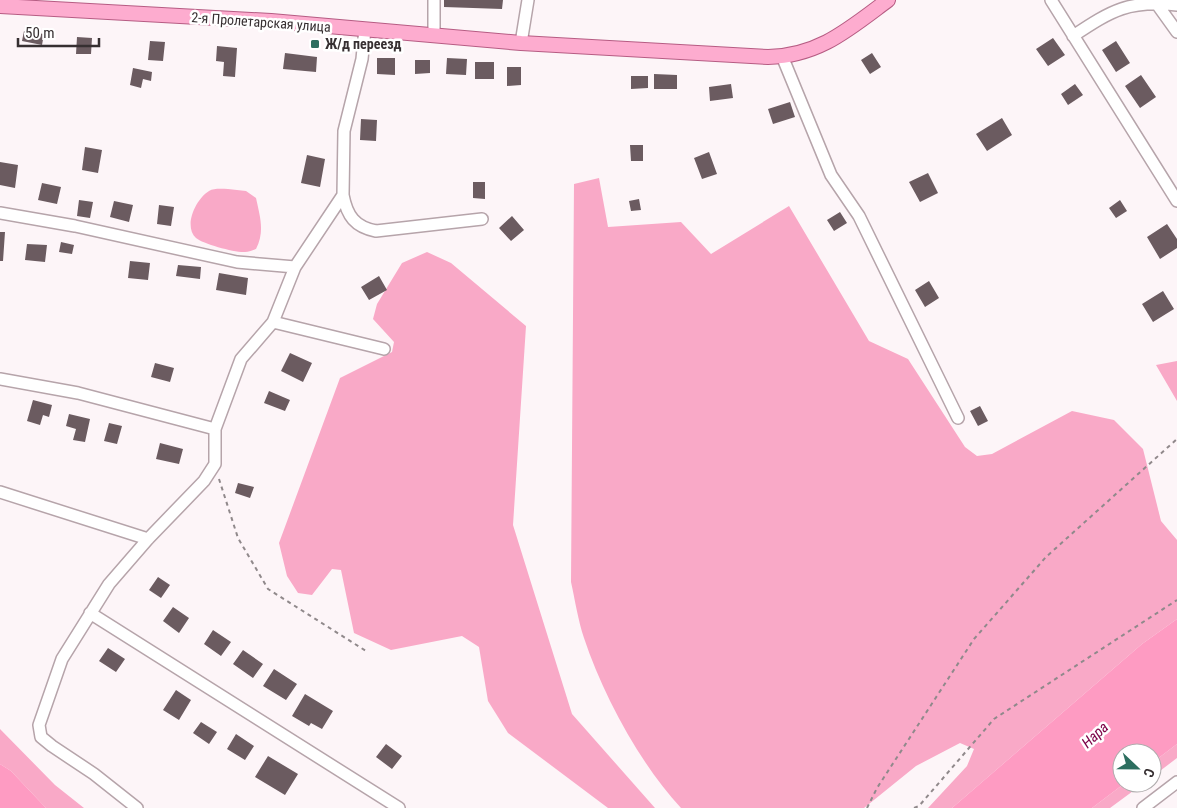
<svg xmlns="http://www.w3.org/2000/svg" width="1177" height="808" font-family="'Roboto Condensed',sans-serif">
<rect width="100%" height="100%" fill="#fdf5f8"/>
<path fill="#f9a9c7" d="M599,178L608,227L681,222L711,254L789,206L869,341L908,359L965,447L977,456L992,454L1072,411L1114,420L1143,449L1161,521L1177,540V619L1142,644L952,808H928L967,766L974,749L960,743L916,766L864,808H681C640,764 603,695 584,638C578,620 575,600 571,582L574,184Z
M228,189L246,191L256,198C260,217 265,231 256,249C253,250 248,252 245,252C236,253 203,244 196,238C183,226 196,199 209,191C214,188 222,189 228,189Z
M427,252L451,263L526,326L513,525L572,714L655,808H608L508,733L488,701L479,647L462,636L391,650L354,633L341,570L332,569L312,595L298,593L287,576L279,543L340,378L392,352L394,342L373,319L377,304L402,263Z
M1177,361V401L1156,365Z
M0,729L55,785L84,808H46L11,771L0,764Z
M1177,744V758L1152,777V763Z
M1125,783H1144L1110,808H1092Z"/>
<path fill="#fe9bc2" d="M1177,619V744L1152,763V753H1122V783H1125L1092,808H952L1142,644Z
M0,764L11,771L46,808H0Z"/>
<path fill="#6b5b60" d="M444,0H503L502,9L444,7Z
M24,31L44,34L42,45L22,41Z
M77,37L92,38L91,54H76Z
M1053,38L1065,55L1048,66L1036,49Z
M150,41L165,42L163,61L148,60Z
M1116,41L1130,63L1116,72L1102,50Z
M217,46L237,48L235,77L223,76L224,62L216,61Z
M285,53L317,57L316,72L283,69Z
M872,53L881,67L870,74L861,60Z
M377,58H395V75L377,74Z
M447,58L467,59L466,75L446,74Z
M415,60H430V73L415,74Z
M475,62H494V79H475Z
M507,67H521V85L507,86Z
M133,68L152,72L151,81L143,79L141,88L130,85Z
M654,74L677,75V89H654Z
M1141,75L1156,97L1140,108L1125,86Z
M631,76H648V88L631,89Z
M731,84L733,98L710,101L709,87Z
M1075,84L1083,95L1068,105L1061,94Z
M790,102L795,117L773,124L768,109Z
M1002,118L1012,135L987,151L976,134Z
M361,119L377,120L376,141L360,140Z
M630,145H643V161H631Z
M85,147L102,150L98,173L82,170Z
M709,152L717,174L702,179L694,158Z
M307,155L325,159L320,187L301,183Z
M0,162L18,165L15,188L0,185Z
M928,173L938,193L920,202L909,182Z
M473,182H485V199L473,198Z
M42,183L61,187L57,204L38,200Z
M639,199L641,210L631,211L629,201Z
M79,200L93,202L90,218L77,216Z
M1120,200L1127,211L1116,218L1109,208Z
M114,201L133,205L129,222L110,217Z
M159,205L174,207L171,226L157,224Z
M840,212L847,223L834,231L827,220Z
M512,216L524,230L511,241L499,228Z
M1167,224L1177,239V248L1160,259L1147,237Z
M0,232H5L3,261H0Z
M61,242L74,245L72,254L59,252Z
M27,244L47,245L45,262L25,260Z
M130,261L150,263L148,280L128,278Z
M178,265L201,267L200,279L176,276Z
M219,273L248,278L246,295L216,290Z
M379,276L387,290L369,300L361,287Z
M929,281L939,298L925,307L915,290Z
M1163,291L1174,309L1153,322L1142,304Z
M290,353L312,363L303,382L281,371Z
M155,363L174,368L170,382L151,377Z
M269,391L290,400L285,411L264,403Z
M33,400L52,405L49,417L43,415L40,425L27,421Z
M980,406L988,421L978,426L970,411Z
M69,414L90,419L85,442L73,440L76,429L66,426Z
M109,423L122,426L117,444L104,441Z
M160,443L183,449L179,464L156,459Z
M238,483L254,487L250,498L235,493Z
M158,577L170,585L161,598L149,590Z
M173,607L189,618L179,633L163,621Z
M213,630L231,642L221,656L204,644Z
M108,648L125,659L116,672L99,661Z
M243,650L263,664L253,678L233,664Z
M274,669L297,684L286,700L263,686Z
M176,690L191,700L179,720L163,710Z
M305,694L333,711L322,729L311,723L309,726L292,716Z
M201,722L217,732L209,744L193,733Z
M236,734L254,746L245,760L227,749Z
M386,744L402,756L392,769L376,757Z
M268,756L298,774L285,795L255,777Z"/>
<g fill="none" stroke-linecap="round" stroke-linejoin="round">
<g stroke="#b6a4aa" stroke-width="14">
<path id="minor" d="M1051,0L1177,201
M1154,0L1177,32
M434,35V0
M1073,36C1112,10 1129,0 1177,5
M521,43L528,0
M782,56L831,175L859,216L958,418
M343,195C347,216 355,227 376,231L482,219
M0,213L75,226L237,262L295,267
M273,322L384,349
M0,379L78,393L215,429
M0,492L148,539
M90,613L399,808
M137,808L94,774L52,746L41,737L39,725L62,659L109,584L148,539L204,481L215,464V429L241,359L273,322L295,267L343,195L344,131L362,59L365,29
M1143,808L1177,782"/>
</g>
<g stroke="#b65c83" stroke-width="16">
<path id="major" d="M0,6L271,21L521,43L768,57C819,56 849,29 888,0"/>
</g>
<path stroke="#90898b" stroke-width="2" stroke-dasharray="4 4" stroke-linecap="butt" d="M219,479L238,538L268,589L366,651
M867,808L877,788L974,639L1046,557L1177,439
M914,808L919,806L994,719L1177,600"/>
<use href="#minor" stroke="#fff" stroke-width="11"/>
<use href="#major" stroke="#fdaccf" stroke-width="14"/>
</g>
<rect fill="#2c6e5f" stroke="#fff" stroke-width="2" x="310" y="39" width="10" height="10" rx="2.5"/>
<g text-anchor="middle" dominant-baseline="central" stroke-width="5" stroke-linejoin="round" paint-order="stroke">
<g font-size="14" fill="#362f31" stroke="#fff">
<text transform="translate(261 22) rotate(4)">2-я Пролетарская улица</text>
</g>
<g font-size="14" font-weight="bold" fill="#362f31" stroke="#fff" text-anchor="start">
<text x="325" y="44">Ж/д переезд</text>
</g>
<g font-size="15" font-style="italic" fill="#7b0046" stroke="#fff">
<text transform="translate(1095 735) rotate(-43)">Нара</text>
</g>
</g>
<g transform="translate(1137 768) rotate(112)"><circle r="24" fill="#ffffff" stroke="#afacad"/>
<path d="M0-4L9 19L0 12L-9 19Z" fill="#2c6e5f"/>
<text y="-8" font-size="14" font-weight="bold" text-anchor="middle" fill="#362f31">С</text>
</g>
<path d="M18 38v8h81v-8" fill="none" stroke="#362f31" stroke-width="2.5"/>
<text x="25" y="38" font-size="15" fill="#362f31" stroke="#ffffff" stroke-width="4" paint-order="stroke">50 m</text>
</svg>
